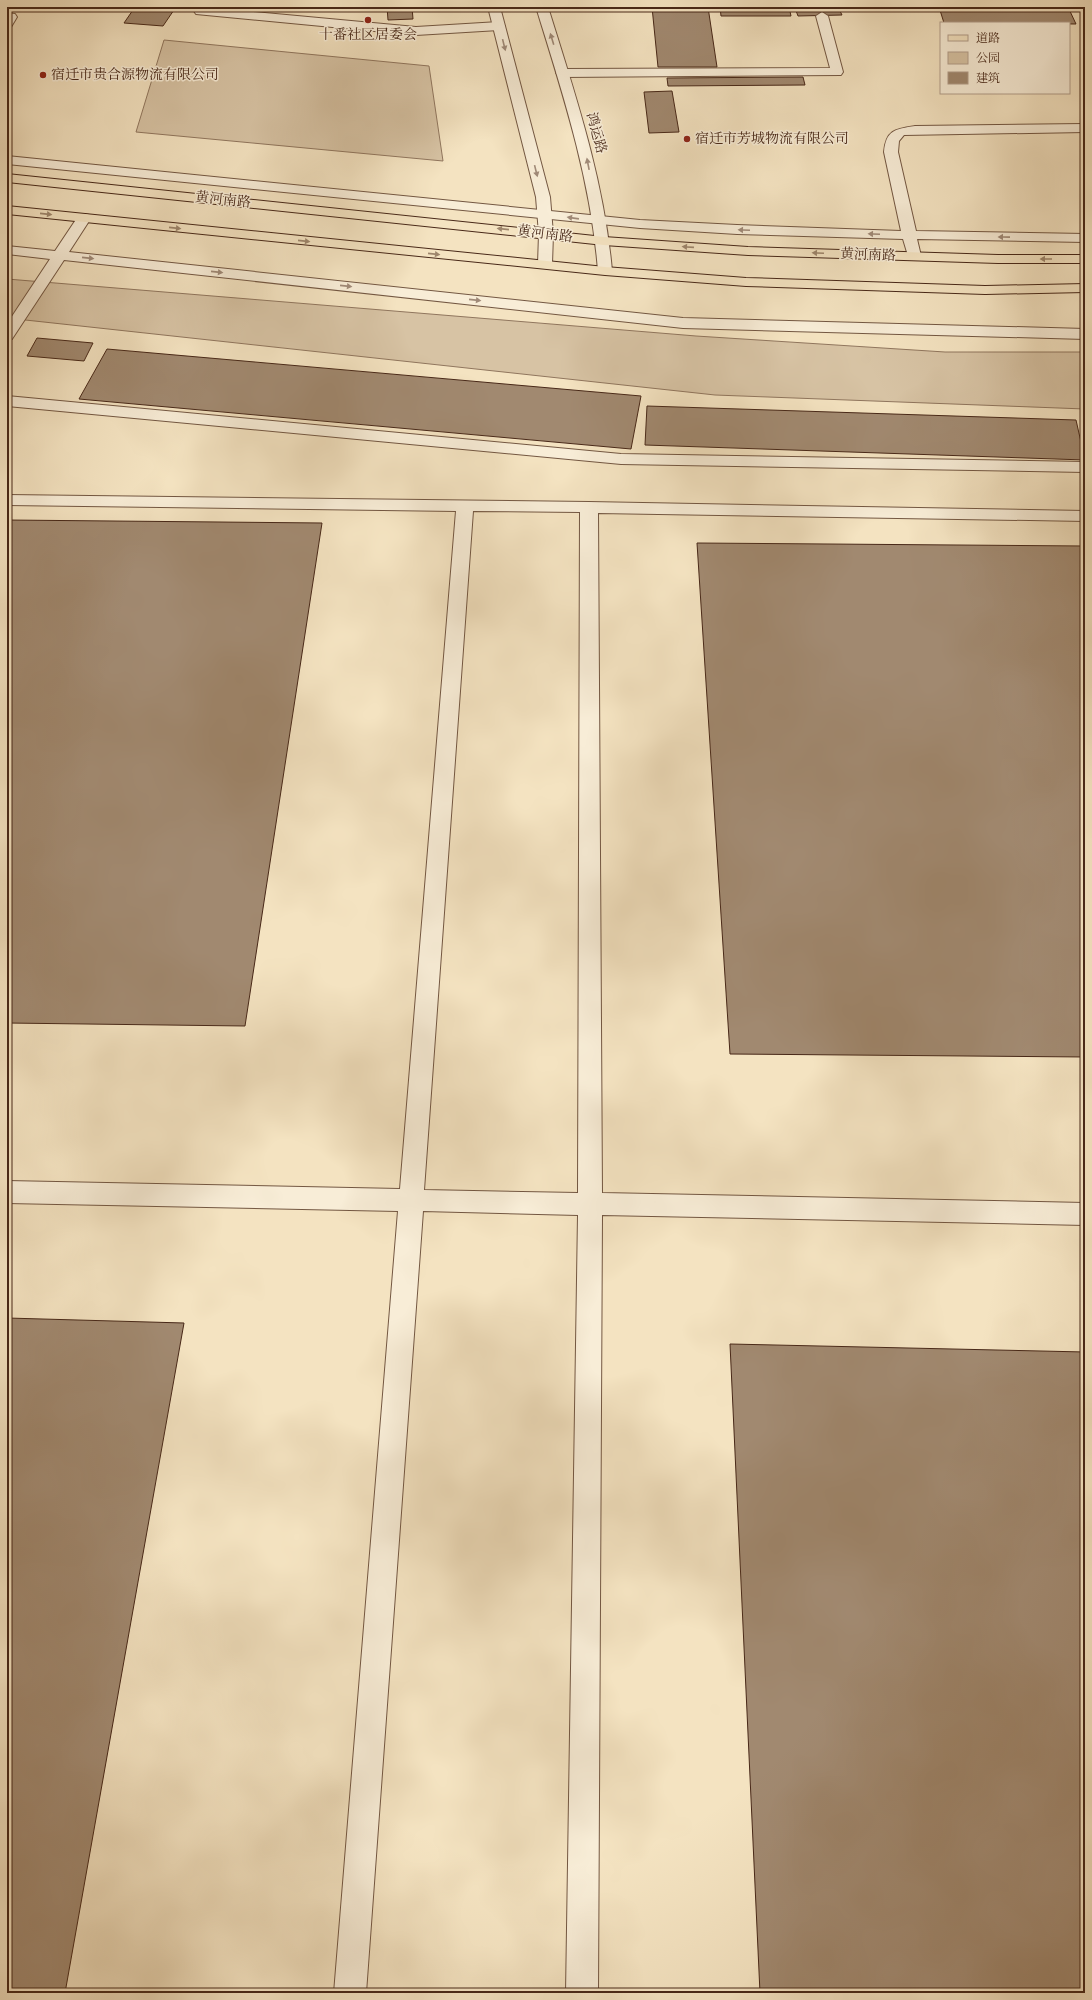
<svg xmlns="http://www.w3.org/2000/svg" width="1092" height="2000" font-family="'IM FELL DW Pica','Noto Serif SC',serif">
<rect width="100%" height="100%" fill="#f4e3c1"/>
<filter id="stains"><feTurbulence type="fractalNoise" baseFrequency=".005" numOctaves="4"/><feColorMatrix values="0 0 0 0 .2 0 0 0 0 .09 0 0 0 0 .02 0 0 0 .5 -.17"/></filter>
<radialGradient id="worn" r=".72"><stop offset=".6" stop-color="#630" stop-opacity="0"/><stop offset="1" stop-color="#630" stop-opacity=".3"/></radialGradient>
<path fill="#d7c3a4" stroke="#90765e" d="M164,40L429,66L443,161L136,132Z
M7,279L696,336L945,352H1085V409L715,395L7,318Z"/>
<path fill="#a18970" stroke="#482818" d="M135,7H176L163,26L124,23Z
M387,7H412L413,19L388,20Z
M652,7H708L717,67H658Z
M720,7H789L791,16H721Z
M838,7L842,15L798,16L795,8Z
M939,7H1068L1076,24L944,23Z
M803,77L805,85L668,86L667,78Z
M672,91L679,132L649,133L644,92Z
M37,338L93,343L84,361L27,356Z
M107,349L641,396L631,449L79,399Z
M647,406L1076,420L1085,460L645,445Z
M7,520L322,523L245,1026L7,1023Z
M697,543L1085,546V1057L730,1054Z
M7,1318L184,1323L65,1993H7Z
M730,1344L1085,1352V1993H760Z"/>
<g fill="none" stroke-linecap="round" stroke-linejoin="round">
<g stroke="#735742" stroke-width="2">
<path id="service" d="M200,7L416,27L499,22L505,26L499,30L416,35L196,14L194,11Z
M822,12L828,16L843,72L841,75L562,77L556,73L562,69L830,68L816,16Z
M1085,124V132L904,135L899,141L898,152L916,231L1085,234V242L917,239L921,256L919,259H909L903,239L737,234L640,228L7,164V156L640,220L737,225L901,231L884,152C886,130 895,129 915,126Z
M84,214L89,215L91,218L69,252L683,318L1085,329V339L683,328L64,260L12,339L7,341V324L50,259L7,254V246L55,251L79,215Z
M7,396L621,454L1085,462V472L621,464L7,406Z
M7,495L589,502L1085,511V521L598,513L602,1193L1085,1203V1225L602,1215L598,1993H566L578,1215L423,1211L366,1993H334L398,1211L7,1203V1181L400,1189L456,511L7,505ZM473,511L580,512L578,1193L424,1190Z"/>
</g>
<g stroke="#735742" stroke-width="2">
<path id="minor" d="M7,13L15,14L17,17L11,27L7,28Z"/>
</g>
<g stroke="#735742" stroke-width="2">
<path id="tertiary" d="M488,7H500L550,197L553,234L552,264L550,267H540L538,264L539,234L536,197Z
M536,7H548C575,94 604,179 612,271L610,274H600L598,271C591,180 563,94 536,7Z"/>
</g>
<g stroke="#482818" stroke-width="2">
<path id="primary" d="M7,174L604,237L748,247L998,255H1085V263H998L748,255L604,245L7,182Z
M7,206L605,267L746,278L985,286L1085,284V292L985,294L746,286L605,275L7,214Z"/>
</g>
<use href="#service" fill="#f8edd7" fill-rule="evenodd"/>
<use href="#minor" fill="#f8edd7" fill-rule="evenodd"/>
<use href="#tertiary" fill="#f8edd7" fill-rule="evenodd"/>
<use href="#primary" fill="#f4e3c1" fill-rule="evenodd"/>
</g>
<defs><path id="oneway-solid" d="M-6-.8H1V-3.2L6.5 0L1 3.2V.8H-6Z"/></defs>
<g fill="#a08a78">
<use href="#oneway-solid" transform="translate(552 39) rotate(-107)"/>
<use href="#oneway-solid" transform="translate(504 45) rotate(76)"/>
<use href="#oneway-solid" transform="translate(588 164) rotate(-101)"/>
<use href="#oneway-solid" transform="translate(536 171) rotate(76)"/>
<use href="#oneway-solid" transform="translate(573 218) rotate(-172)"/>
<use href="#oneway-solid" transform="translate(744 230) rotate(-178)"/>
<use href="#oneway-solid" transform="translate(874 234) rotate(-178)"/>
<use href="#oneway-solid" transform="translate(1004 237) rotate(-179)"/>
<use href="#oneway-solid" transform="translate(88 258) rotate(6)"/>
<use href="#oneway-solid" transform="translate(217 272) rotate(6)"/>
<use href="#oneway-solid" transform="translate(346 286) rotate(6)"/>
<use href="#oneway-solid" transform="translate(475 300) rotate(6)"/>
</g>
<g fill="#9e866c">
<use href="#oneway-solid" transform="translate(46 214) rotate(6)"/>
<use href="#oneway-solid" transform="translate(175 228) rotate(6)"/>
<use href="#oneway-solid" transform="translate(503 229) rotate(-174)"/>
<use href="#oneway-solid" transform="translate(304 241) rotate(6)"/>
<use href="#oneway-solid" transform="translate(688 247) rotate(-176)"/>
<use href="#oneway-solid" transform="translate(818 253) rotate(-178)"/>
<use href="#oneway-solid" transform="translate(434 254) rotate(6)"/>
<use href="#oneway-solid" transform="translate(1046 259) rotate(180)"/>
</g>
<g fill="#8f2418" stroke="#f8edd7" stroke-width="1.5">
<circle cx="368" cy="20" r="4"/>
<circle cx="43" cy="75" r="4"/>
<circle cx="687" cy="139" r="4"/>
</g>
<g text-anchor="middle" dominant-baseline="central" stroke-width="3" stroke-linejoin="round" paint-order="stroke">
<g font-size="14" fill="#482818" stroke="#f8edd7" text-anchor="start">
<text x="368" y="35" text-anchor="middle">十番社区居委会</text>
<text x="51" y="75">宿迁市贵合源物流有限公司</text>
<text x="695" y="139">宿迁市芳城物流有限公司</text>
</g>
<g font-size="14" fill="#482818" stroke="#f8edd7">
<text transform="translate(596 133) rotate(75)">鸿运路</text>
<text transform="translate(223 200) rotate(6)">黄河南路</text>
<text transform="translate(545 234) rotate(7)">黄河南路</text>
<text transform="translate(868 255) rotate(2)">黄河南路</text>
</g>
</g>
<rect width="1092" height="2000" fill="none" stroke="#f4e3c1" stroke-width="24"/>
<rect x="8" y="8" width="1076" height="1984" fill="none" stroke="#482818" stroke-width="2"/>
<rect x="12" y="12" width="1068" height="1976" fill="none" stroke="#482818"/>
<rect x="940" y="22" width="130" height="72" fill="#f8edd7" stroke="#b29e8b"/>
<rect x="948" y="35" width="20" height="6" fill="#f4e3c1" stroke="#b29e8b"/>
<text x="976" y="42" font-size="12" fill="#482818">道路</text>
<rect x="948" y="52" width="20" height="12" fill="#d7c3a4" stroke="#b29e8b"/>
<text x="976" y="62" font-size="12" fill="#482818">公园</text>
<rect x="948" y="72" width="20" height="12" fill="#a18970" stroke="#b29e8b"/>
<text x="976" y="82" font-size="12" fill="#482818">建筑</text>
<rect width="100%" height="100%" filter="url(#stains)"/>
<rect width="100%" height="100%" fill="url(#worn)"/>
</svg>
